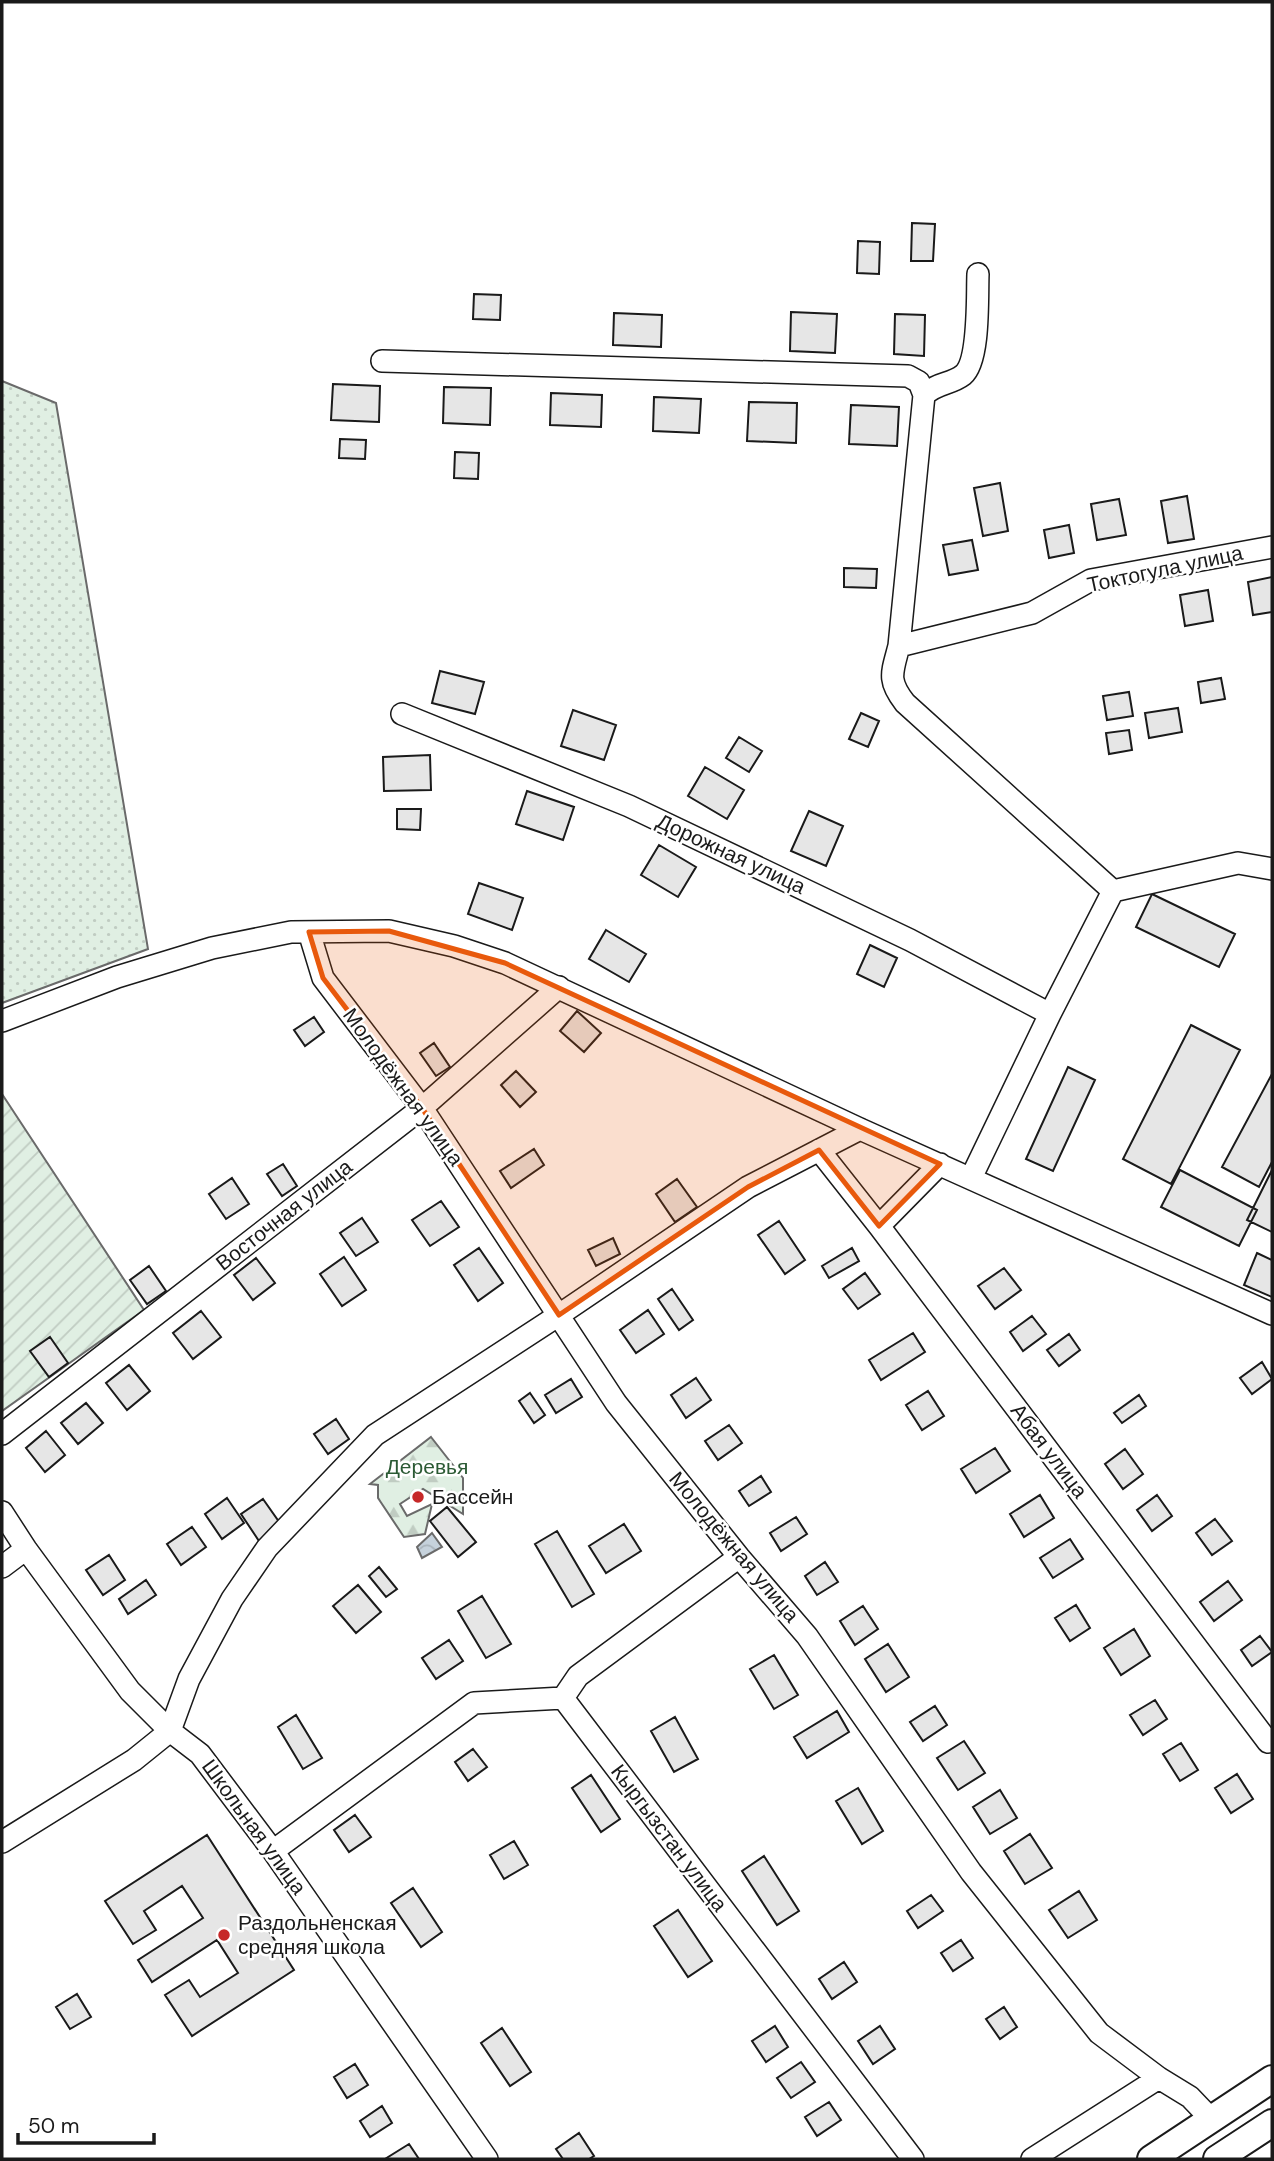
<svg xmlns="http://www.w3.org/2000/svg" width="1274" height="2161" font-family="'DM Sans',sans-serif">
<defs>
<pattern id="grass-dots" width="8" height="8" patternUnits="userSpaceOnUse" patternTransform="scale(1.75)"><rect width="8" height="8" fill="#e0efe3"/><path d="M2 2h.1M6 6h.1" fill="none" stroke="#c0ccc2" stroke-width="1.8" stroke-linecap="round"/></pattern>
<pattern id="forest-firs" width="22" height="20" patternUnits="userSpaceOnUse" patternTransform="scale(1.75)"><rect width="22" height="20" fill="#e0efe3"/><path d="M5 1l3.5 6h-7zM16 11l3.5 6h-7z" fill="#c0ccc2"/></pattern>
<pattern id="garden-furrows" width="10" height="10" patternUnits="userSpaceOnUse" patternTransform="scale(1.75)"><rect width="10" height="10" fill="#e0efe3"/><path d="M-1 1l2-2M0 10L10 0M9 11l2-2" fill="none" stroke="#c0ccc2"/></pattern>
<pattern id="water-waves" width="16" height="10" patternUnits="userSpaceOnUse" patternTransform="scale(1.75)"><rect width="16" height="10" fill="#c6d2dc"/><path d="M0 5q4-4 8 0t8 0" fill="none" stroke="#aab4bc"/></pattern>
</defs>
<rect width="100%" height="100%" fill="#fff"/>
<path fill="url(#grass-dots)" stroke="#6a6a6a" stroke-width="2" d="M2,381L56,403L148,949L2,1003Z"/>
<path fill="url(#forest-firs)" stroke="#6a6a6a" stroke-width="2" d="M431,1437L463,1478V1514L423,1489L400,1504L407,1516L432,1504L425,1534L404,1537L378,1498V1485L370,1484Z"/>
<path fill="url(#garden-furrows)" stroke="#6a6a6a" stroke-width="2" d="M2,1094L144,1310L2,1411Z"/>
<path fill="url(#water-waves)" stroke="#6a6a6a" stroke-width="2" d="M432,1533L442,1547L422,1558L417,1547Z"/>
<path fill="#e6e6e6" stroke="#1a1a1a" stroke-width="2" d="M912,223L935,224L933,261H911Z
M858,241L880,242L879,274L857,273Z
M474,294L501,295L500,320L473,319Z
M791,312L837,314L835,353L790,351Z
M614,313L662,315L661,347L613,345Z
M895,314L925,315L924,356L894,354Z
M333,384L380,386L379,422L331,420Z
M444,387L491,388L490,425L443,423Z
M551,393L602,395L601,427L550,425Z
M654,397L701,399L699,433L653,431Z
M749,402L797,403L796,443L747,441Z
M851,405L899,407L897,446L849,444Z
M340,439L366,440L365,459L339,458Z
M455,452L479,453L478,479L454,478Z
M1000,483L1008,531L983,536L974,488Z
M1187,496L1194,539L1168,543L1161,501Z
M1119,499L1126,535L1097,540L1091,504Z
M1069,525L1074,553L1049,558L1044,530Z
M972,540L978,570L949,575L943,545Z
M844,568L877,569L876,588L844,587Z
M1272,577V612L1253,615L1248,582Z
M1208,590L1213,621L1185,626L1180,595Z
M440,671L484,682L475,714L432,703Z
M1221,678L1225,699L1201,703L1198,682Z
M1129,692L1133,716L1107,720L1103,696Z
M1178,708L1182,732L1149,738L1145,713Z
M573,710L616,725L604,760L561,746Z
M861,713L879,721L868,747L849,739Z
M1129,730L1132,750L1109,754L1106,733Z
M739,737L762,751L749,772L726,758Z
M430,755L431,790L384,791L383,757Z
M705,767L744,790L727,819L688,796Z
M527,791L574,807L563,840L516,824Z
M397,809H421L420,830L397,829Z
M809,811L843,826L826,866L791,851Z
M659,845L696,867L678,897L641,875Z
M479,883L523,898L512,930L468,914Z
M1152,894L1235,934L1219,967L1136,927Z
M606,930L646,954L629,982L589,959Z
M870,945L897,958L884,987L857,974Z
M577,1011L601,1033L584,1052L560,1031Z
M314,1017L324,1032L305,1046L294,1030Z
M1191,1025L1240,1050L1171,1184L1123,1159Z
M434,1043L450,1067L436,1076L420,1053Z
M1068,1067L1095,1080L1053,1171L1026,1159Z
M516,1071L536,1092L520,1107L501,1085Z
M1272,1074V1162L1259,1187L1222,1167Z
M534,1149L544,1165L511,1188L500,1171Z
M283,1164L297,1186L282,1196L267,1174Z
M1180,1170L1257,1210L1239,1246L1161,1207Z
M1272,1170V1232L1247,1220Z
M232,1178L249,1204L226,1219L209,1194Z
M677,1179L697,1207L675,1222L656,1194Z
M441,1201L459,1227L430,1246L412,1220Z
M362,1218L378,1242L356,1256L340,1233Z
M779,1221L805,1260L785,1274L758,1235Z
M613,1238L620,1254L596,1266L588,1250Z
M479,1248L503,1283L478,1301L454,1265Z
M852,1248L859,1261L829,1278L822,1266Z
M1257,1253L1272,1260V1297L1244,1285Z
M344,1257L366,1290L342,1306L320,1274Z
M256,1258L275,1283L253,1300L234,1275Z
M149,1266L166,1291L147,1304L130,1280Z
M1004,1268L1021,1290L995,1309L978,1286Z
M865,1273L880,1294L858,1309L843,1289Z
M672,1289L693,1320L679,1330L658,1299Z
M648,1310L664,1334L636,1353L620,1330Z
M201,1311L221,1337L193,1359L173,1333Z
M1032,1316L1046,1334L1023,1351L1010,1332Z
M913,1333L925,1352L881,1380L869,1360Z
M1069,1334L1080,1350L1059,1366L1047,1350Z
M50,1337L68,1363L49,1377L30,1351Z
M1262,1362L1272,1379L1252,1394L1240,1378Z
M129,1365L150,1391L127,1410L106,1383Z
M696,1378L711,1400L686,1418L671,1395Z
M571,1379L582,1397L556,1413L545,1395Z
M928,1391L944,1416L922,1430L906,1405Z
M530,1393L545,1415L534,1423L519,1401Z
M1139,1395L1146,1406L1122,1423L1114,1413Z
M86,1403L103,1423L78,1444L61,1423Z
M336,1419L349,1439L328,1454L314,1434Z
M729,1425L742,1443L718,1460L705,1441Z
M46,1431L65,1455L45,1472L26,1448Z
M995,1448L1010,1471L976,1493L961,1469Z
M1125,1449L1143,1474L1123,1489L1105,1464Z
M761,1476L771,1492L749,1506L739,1491Z
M1040,1495L1054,1518L1024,1537L1010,1514Z
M1157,1495L1172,1516L1152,1531L1137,1510Z
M227,1498L244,1523L222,1539L205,1514Z
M263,1499L282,1526L259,1541L241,1514Z
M447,1507L476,1542L458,1557L430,1521Z
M796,1517L807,1534L781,1551L770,1533Z
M1215,1519L1232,1541L1212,1555L1196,1533Z
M624,1524L641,1551L606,1573L589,1546Z
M192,1527L206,1547L181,1565L167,1544Z
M557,1531L594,1594L572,1607L535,1544Z
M1070,1539L1083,1559L1053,1578L1040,1558Z
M109,1555L125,1580L103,1595L86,1570Z
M825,1562L838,1582L817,1595L805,1576Z
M379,1567L397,1589L386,1597L369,1576Z
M146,1580L156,1595L128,1614L119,1599Z
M1228,1581L1242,1600L1214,1621L1200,1602Z
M358,1585L381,1612L356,1633L333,1606Z
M482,1596L511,1644L486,1658L458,1611Z
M1076,1605L1090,1628L1070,1641L1055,1618Z
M863,1606L878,1629L855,1645L840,1621Z
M1134,1629L1150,1656L1121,1675L1104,1648Z
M1260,1636L1272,1652L1252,1666L1241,1650Z
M449,1640L463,1661L436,1679L422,1658Z
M888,1644L909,1677L886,1692L865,1659Z
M774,1655L798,1695L774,1709L750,1669Z
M1155,1700L1167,1719L1143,1735L1130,1715Z
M935,1706L947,1725L923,1741L910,1722Z
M837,1711L849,1732L807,1758L794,1737Z
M296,1715L322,1758L303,1769L278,1727Z
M675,1717L698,1759L674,1772L651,1731Z
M964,1741L985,1773L958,1790L937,1758Z
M1181,1743L1198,1770L1180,1781L1163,1754Z
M473,1749L487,1767L468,1781L455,1762Z
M1237,1774L1253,1799L1231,1813L1215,1788Z
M591,1775L620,1819L601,1832L572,1788Z
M858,1788L883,1831L862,1844L836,1801Z
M1000,1790L1017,1818L990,1834L973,1807Z
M355,1815L371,1837L349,1852L334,1830Z
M1030,1834L1052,1868L1025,1884L1004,1851Z
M207,1835L294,1970L192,2036L165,1995L189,1980L200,1997L238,1973L217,1940L152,1982L138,1960L203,1918L182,1886L144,1911L156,1930L133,1944L105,1901Z
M514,1841L528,1865L504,1879L490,1855Z
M764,1856L799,1911L777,1925L742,1871Z
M413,1888L442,1932L421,1947L391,1903Z
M1079,1891L1097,1920L1068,1938L1049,1910Z
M931,1895L943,1911L918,1928L907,1911Z
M678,1910L712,1961L688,1977L654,1926Z
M961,1940L973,1958L953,1971L941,1953Z
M844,1962L857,1982L832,1999L819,1979Z
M77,1994L91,2017L70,2029L56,2007Z
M1004,2007L1017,2027L1000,2039L986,2019Z
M775,2026L788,2047L766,2062L752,2041Z
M880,2026L895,2049L873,2064L858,2041Z
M502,2028L531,2072L510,2086L481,2043Z
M801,2062L815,2082L791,2098L777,2078Z
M355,2064L368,2085L347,2098L334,2077Z
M829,2102L841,2120L817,2136L805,2117Z
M382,2106L392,2123L370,2137L360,2121Z
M579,2133L594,2156L589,2159H563L556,2149Z
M409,2144L419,2159H385Z"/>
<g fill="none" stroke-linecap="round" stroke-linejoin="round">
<g stroke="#1a1a1a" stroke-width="24">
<path id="minor" d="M382,361L908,376L919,382L924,395L899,646C892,673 887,680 905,703L1113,891
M924,395C938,382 950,385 963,375C980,361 977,296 978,274
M899,646L1032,613L1091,580L1272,547
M402,714L629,806L910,940L1050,1014
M1113,891L1238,863L1272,869
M309,932L323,978L422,1108L616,1403L739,1557L807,1636L971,1872L1099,2033L1159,2078L1190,2097L1211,2119
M2,1021L117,977L212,948L291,932L389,931L454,946L505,963L860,1129L1272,1314
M819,1150L879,1226
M940,1164L879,1226L1268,1742L1272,1739
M971,1178L1050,1014L1113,891
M2,1434L422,1108L559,987
M2,1512L26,1549L130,1691L170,1731L200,1754L273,1851L487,2159
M739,1557L578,1676L563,1698L913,2159
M2,1567L26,1549
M2,1842L134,1760L170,1731L189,1679L232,1599L267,1548L375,1435L559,1315L748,1187L860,1129
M273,1851L474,1703L563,1698
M1032,2159L1159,2078"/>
</g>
<g stroke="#1a1a1a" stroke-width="30">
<path id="major" d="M1151,2159L1272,2079
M1217,2159L1272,2123"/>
</g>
<use href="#minor" stroke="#fff" stroke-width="21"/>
<use href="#major" stroke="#fff" stroke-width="26"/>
</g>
<path fill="#e8590c" fill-opacity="0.2" stroke="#e8590c" stroke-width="5" stroke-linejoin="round" d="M389,931L505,963L940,1164L879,1226L819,1150L748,1187L559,1315L422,1108L323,978L309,932Z"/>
<g fill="#c62828" stroke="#fff" stroke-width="2.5">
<circle cx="418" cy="1497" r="7"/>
<circle cx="224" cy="1935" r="7"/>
</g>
<g text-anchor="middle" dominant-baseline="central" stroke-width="5" stroke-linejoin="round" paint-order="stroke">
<g font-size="21" fill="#1a1a1a" stroke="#fff">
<text transform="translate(1165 569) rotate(-12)">Токтогула улица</text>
<text transform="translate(731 854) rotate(25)">Дорожная улица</text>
<text transform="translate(403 1087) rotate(54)">Молодёжная улица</text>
<text transform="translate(284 1215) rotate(-38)">Восточная улица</text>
<text transform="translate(1049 1451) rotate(53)">Абая улица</text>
<text transform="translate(734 1547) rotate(50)">Молодёжная улица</text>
<text transform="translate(254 1827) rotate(54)">Школьная улица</text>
<text transform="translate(669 1838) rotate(53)">Кыргызстан улица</text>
</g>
<g font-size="21" fill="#2b5a34" stroke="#fff">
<text x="427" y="1467">Деревья</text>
</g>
<g font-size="21" fill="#1a1a1a" stroke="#fff" text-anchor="start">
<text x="432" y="1497">Бассейн</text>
<text x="238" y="1923">Раздольненская<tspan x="238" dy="24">средняя школа</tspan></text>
</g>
</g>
<rect width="1274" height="2161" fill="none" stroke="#1a1a1a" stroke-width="7"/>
<path d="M18 2133v10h136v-10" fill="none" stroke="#1a1a1a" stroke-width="3.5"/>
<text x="28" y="2133" font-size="21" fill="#1a1a1a" stroke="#ffffff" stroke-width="5" paint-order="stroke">50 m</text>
</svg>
